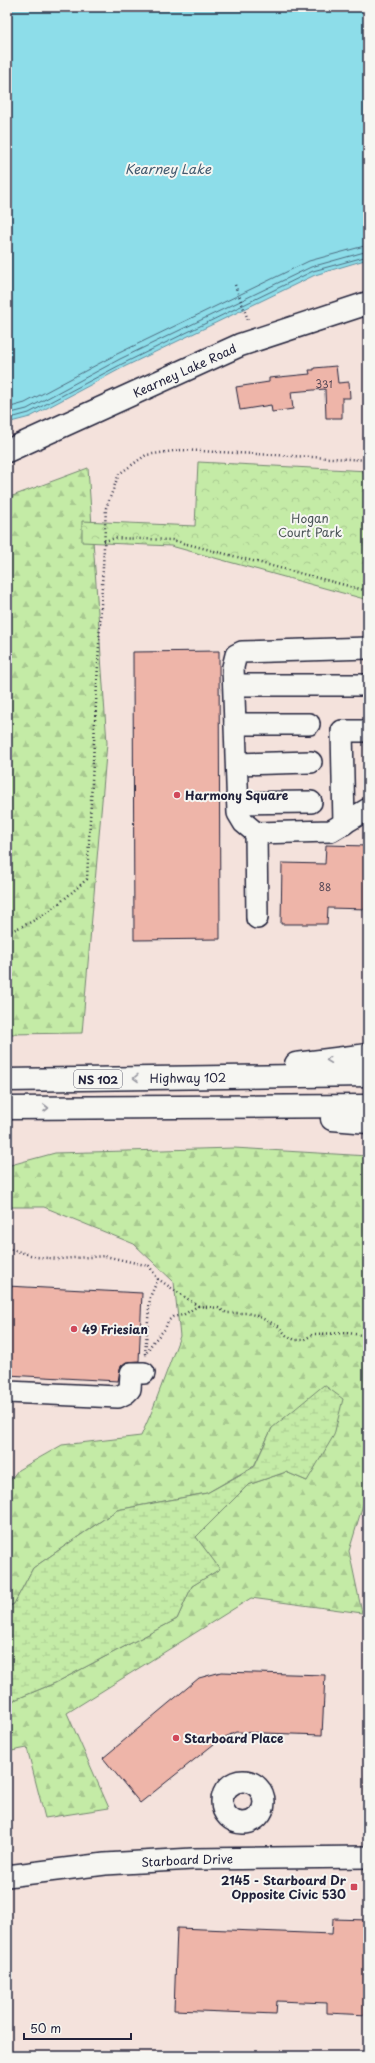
<svg xmlns="http://www.w3.org/2000/svg" width="375" height="2063" font-family="'Playpen Sans',sans-serif">
<defs>
<pattern id="forest-firs" width="22" height="20" patternUnits="userSpaceOnUse"><rect width="22" height="20" fill="#c4eba6"/><path d="M5 1l3.5 6h-7zM16 11l3.5 6h-7z" fill="#a8c990"/></pattern>
<pattern id="wetland-marsh" width="20" height="14" patternUnits="userSpaceOnUse"><rect width="20" height="14" fill="#c4eba6"/><path d="M1 5h8M5 5V1M11 12h8M15 12V8" fill="none" stroke="#a8c990"/></pattern>
<pattern id="park-crowns" width="20" height="18" patternUnits="userSpaceOnUse"><rect width="20" height="18" fill="#c4eba6"/><path d="M2 6a3 3 0 1 1 6 0M12 15a3 3 0 1 1 6 0" fill="none" stroke="#a8c990"/></pattern>
</defs>
<rect width="100%" height="100%" fill="#f4e2dc"/>
<filter id="ink" filterUnits="userSpaceOnUse"><feTurbulence type="fractalNoise" baseFrequency=".025" numOctaves="2"/><feDisplacementMap in="SourceGraphic" scale="8" xChannelSelector="R" yChannelSelector="G"/><feConvolveMatrix kernelMatrix="1 2 1 2 8 2 1 2 1" color-interpolation-filters="sRGB"/></filter>
<g filter="url(#ink)">
<path fill="#f2d4cd" d="M368,1654V1834H362Z"/>
<path fill="url(#forest-firs)" stroke="#738670" d="M88,468L107,743L82,1033L7,1034V498Z
M234,1148L368,1156V1488L349,1551L362,1613L251,1598L67,1713L109,1808L45,1818L27,1748L7,1752V1703L55,1683L177,1619L192,1586L219,1569L196,1537L248,1485L286,1472L307,1481L272,1428L254,1466L207,1493L117,1510L33,1568L14,1604L7,1607V1484L18,1470L62,1445L141,1436L152,1411L180,1336L174,1282L134,1244L44,1207H7V1166L55,1153Z"/>
<path fill="url(#wetland-marsh)" stroke="#738670" d="M324,1385L343,1399L334,1435L307,1481L286,1472L248,1485L196,1537L220,1569L192,1586L177,1619L55,1683L7,1703V1608L14,1604L33,1568L117,1510L207,1493L254,1467L272,1428Z"/>
<path fill="url(#park-crowns)" stroke="#738670" d="M198,462L368,471V600L171,546L82,542V521L195,526Z"/>
<path fill="#8ddde9" stroke="#6292a3" d="M7,7H368V259L315,275L124,367L30,417L7,423Z"/>
<g fill="none" stroke-linecap="round" stroke-linejoin="round">
<path stroke="#4d6d81" stroke-width="1" d="M7,408L25,403L117,354L309,261L368,245
M7,414L27,409L120,359L311,267L368,251
M7,419L29,413L122,364L313,271L368,256"/>
</g>
<path fill="#eeb5a9" stroke="#22223b" d="M336,366L338,383L349,382L350,398H342V418H326L325,389L291,392L293,409L272,412L271,405L240,410L236,387L269,382V378L310,374L309,370H314V368Z
M219,651L220,939L134,940L133,652Z
M326,845L368,846V909L328,908L327,924H281L282,863L325,864Z
M7,1286L142,1293L139,1361L126,1362L121,1366L118,1381L7,1375Z
M221,1672L325,1675L322,1735L236,1732L219,1740L140,1803L103,1758L199,1678Z
M333,1919L368,1920V2015L327,2013V2003L277,2001L276,2014L174,2010L177,1928L332,1934Z"/>
<g fill="none" stroke-linecap="round" stroke-linejoin="round">
<g stroke="#22223b" stroke-width="24">
<g id="minor">
<path d="M368,648L242,652L236,655L233,667L238,813L244,823L256,833L331,831L368,809"/>
<path d="M234,685H368"/>
<path d="M235,724H309"/>
<path d="M237,764L311,762"/>
<path d="M238,803L311,802"/>
<path d="M344,824L342,731H368"/>
<path d="M256,833L257,918"/>
<path d="M7,1392L118,1397L126,1393L130,1389L131,1373H144"/>
<circle cx="243" cy="1802" r="21"/>
<path id="s1" d="M7,1876L105,1864L193,1859L368,1857"/>
</g>
</g>
<g stroke="#22223b" stroke-width="25">
<g id="major">
<path id="s2" d="M7,451L240,345L368,303"/>
</g>
</g>
<g stroke="#22223b" stroke-width="25">
<g id="highway">
<path d="M296,1064L368,1055"/>
<path id="s3" d="M7,1080L368,1075"/>
<path d="M7,1108L368,1106"/>
<path d="M332,1119L368,1122"/>
</g>
</g>
<path stroke="#22223b" stroke-width="2.5" stroke-dasharray="1 3" stroke-linecap="butt" d="M235,285L248,320
M104,541L116,538L172,540L368,591
M7,932C41,921 60,903 87,879L106,508L119,474L146,455L181,450L368,460
M7,1248L37,1257L58,1259L105,1256L149,1266L158,1279L198,1306L183,1315L173,1317L168,1321L165,1329L153,1342L145,1355
M198,1306L218,1308L227,1313H246L255,1315L278,1326L286,1335L295,1340H303L314,1334L348,1333L368,1336
M145,1354L150,1297L158,1279"/>
<use href="#minor" stroke="#f6f6f2" stroke-width="21"/>
<use href="#major" stroke="#f6f6f2" stroke-width="22"/>
<use href="#highway" stroke="#f6f6f2" stroke-width="22"/>
</g>
<defs><path id="oneway-chevron" d="M-2-3.5L2.5 0L-2 3.5" fill="none" stroke-width="1.6" stroke-linecap="round" stroke-linejoin="round"/></defs>
<g stroke="#9797a0">
<use href="#oneway-chevron" transform="translate(329 1060) rotate(173)"/>
<use href="#oneway-chevron" transform="translate(136 1078) rotate(179)"/>
<use href="#oneway-chevron" transform="translate(46 1108)"/>
</g>
</g>
<g fill="#d1495b" stroke="#f6f6f2" stroke-width="1.5">
<circle cx="177" cy="795" r="4"/>
<circle cx="74" cy="1329" r="4"/>
<circle cx="176" cy="1738" r="4"/>
<rect x="350" y="1883" width="8" height="8" rx="2"/>
</g>
<g text-anchor="middle" dominant-baseline="central" stroke-width="4" stroke-linejoin="round" paint-order="stroke">
<g font-size="10" fill="#554756">
<text x="324" y="383">331</text>
<text x="325" y="886">88</text>
</g>
<rect fill="#f6f6f2" stroke="#626272" stroke-width="1" x="74" y="1070" width="48" height="18" rx="3"/>
<g font-size="11" font-weight="bold" fill="#22223b">
<text x="98" y="1079">NS 102</text>
</g>
<g font-size="12" fill="#22223b" stroke="#f6f6f2">
<text stroke="none"><textPath href="#s2" startOffset="195">Kearney Lake Road</textPath></text>
<text stroke="none"><textPath href="#s3" startOffset="181">Highway 102</textPath></text>
<text stroke="none"><textPath href="#s1" startOffset="181">Starboard Drive</textPath></text>
</g>
<g font-size="12" fill="#4a5456" stroke="#f6f6f2">
<text x="310" y="518">Hogan<tspan x="310" dy="14">Court Park</tspan></text>
</g>
<g font-size="12" font-weight="bold" fill="#22223b" stroke="#f6f6f2" text-anchor="start">
<text x="185" y="795">Harmony Square</text>
<text x="82" y="1329">49 Friesian</text>
<text x="184" y="1738">Starboard Place</text>
<text x="346" y="1880" text-anchor="end">2145 - Starboard Dr<tspan x="346" dy="14">Opposite Civic 530</tspan></text>
</g>
<g font-size="13" font-style="italic" fill="#425a6f" stroke="#f6f6f2">
<text x="168" y="168">Kearney Lake</text>
</g>
</g>
<rect width="375" height="2063" fill="none" stroke="#f6f6f2" stroke-width="24"/>
<rect x="12" y="12" width="351" height="2039" fill="none" stroke="#22223b" stroke-width="1.5" filter="url(#ink)"/>
<path d="M24 2033v6h107v-6" fill="none" stroke="#22223b" stroke-width="2"/>
<text x="30" y="2033" font-size="12" fill="#22223b" stroke="#f6f6f2" stroke-width="3" paint-order="stroke">50 m</text>
</svg>
